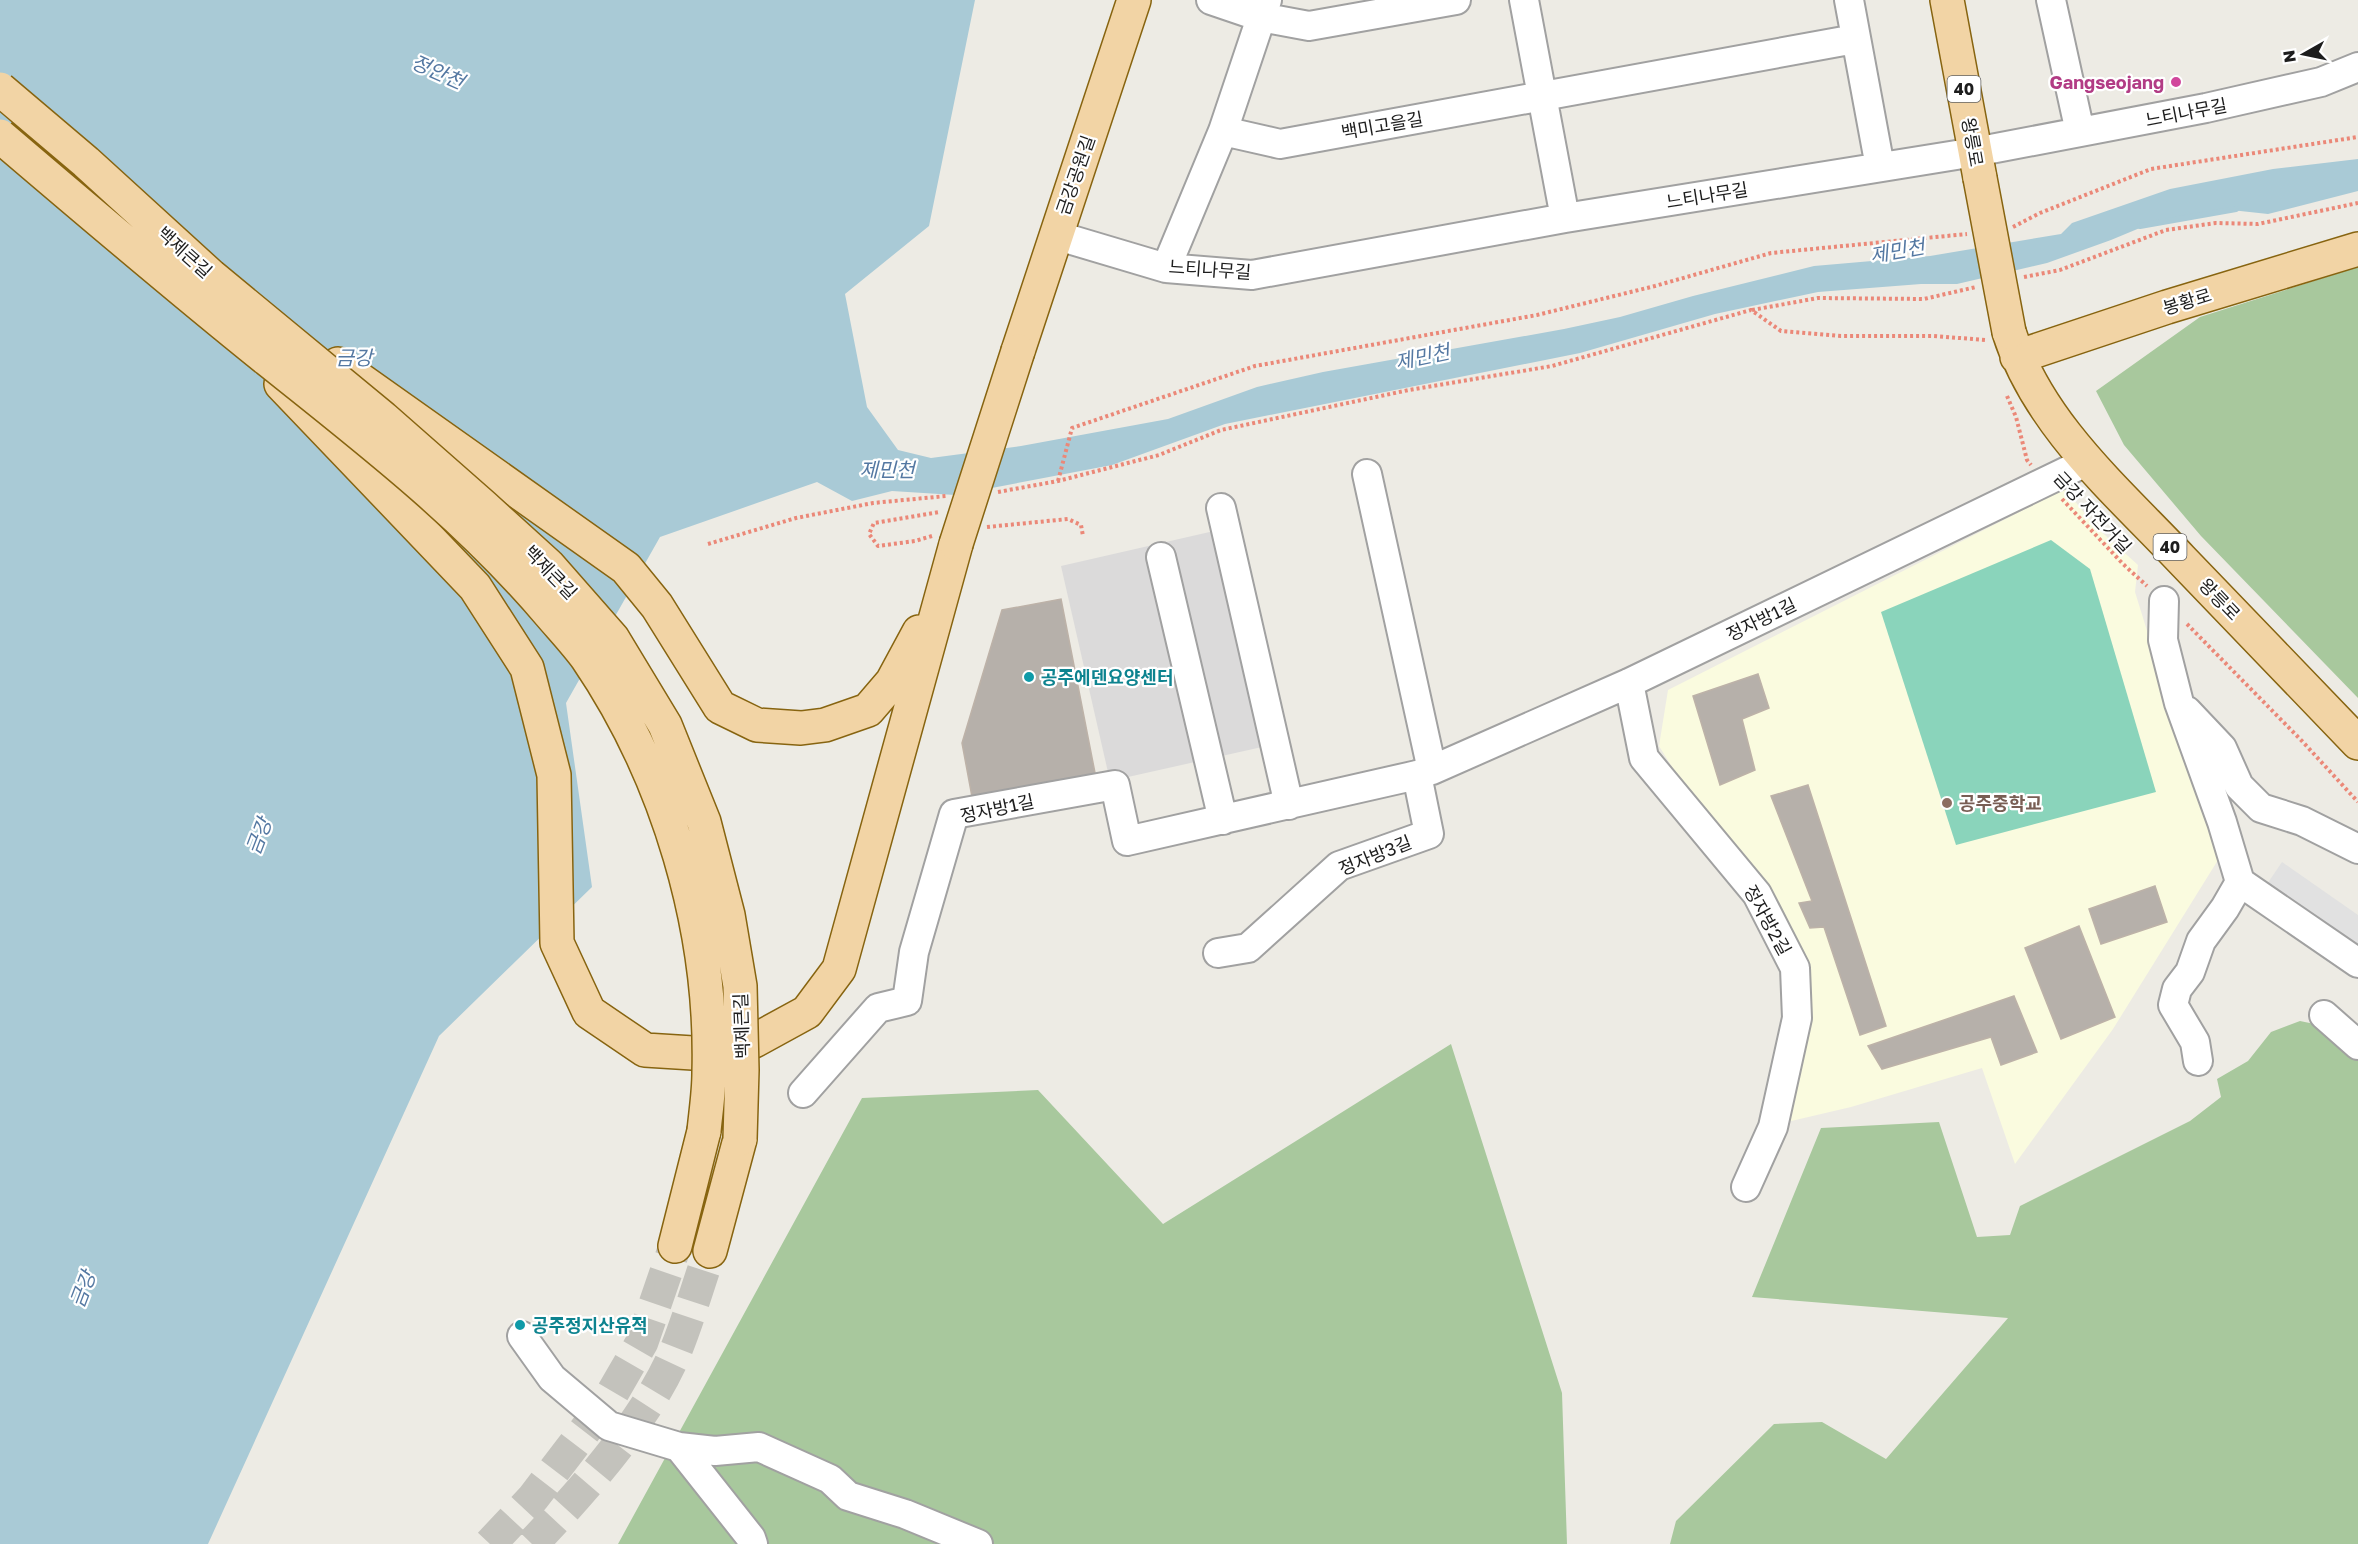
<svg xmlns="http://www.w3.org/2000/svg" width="2358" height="1544" font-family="'Golos Text','Noto Sans KR',sans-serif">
<rect width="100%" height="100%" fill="#edebe4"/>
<path fill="#dbdada" d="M1214,531L1262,747L1110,781L1061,566Z"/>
<path fill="#fafbdf" d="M2065,489L2095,526L2138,565L2135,592L2218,860L2113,1029L2015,1164L1982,1068L1851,1107L1787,1122L1781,942L1659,746L1668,690Z"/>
<path fill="#a8c89d" d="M2358,267V698L2201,536L2124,445L2096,391L2200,317Z
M2300,1021L2358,1033V1544H1670L1676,1521L1774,1424L1822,1422L1886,1459L2008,1318L1752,1297L1821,1128L1939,1122L1977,1237L2010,1235L2020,1206L2190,1121L2221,1097L2217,1079L2248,1061L2271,1032Z
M1451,1044L1562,1393L1567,1544H618L862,1098L1038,1090L1163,1224Z"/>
<path fill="#8ad4bb" d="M2051,540L2090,569L2156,792L1956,845L1881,612Z"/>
<path fill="#e1e1e1" d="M2282,862L2358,915V956L2263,890Z"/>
<path fill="#a9cad6" d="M0,0H975L929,226L845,294L867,407L898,450L931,458L1021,446L1168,419L1257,387L1323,372L1564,329L1620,317L1693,296L1814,266L1930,256L2061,234L2072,223L2170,189L2273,169L2358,159V191L2268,214L2231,210L2147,225L2111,240L2047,263L1957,284H1921L1818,292L1715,314L1580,353L1225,424L1112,465L955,495L892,491L852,501L817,482L660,537L566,703L592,887L439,1036L208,1544H0Z"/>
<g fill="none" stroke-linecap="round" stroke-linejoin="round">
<path stroke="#a9cad6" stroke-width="6" d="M2140,226L2236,209"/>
</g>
<path fill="#b6b0aa" stroke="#bdb2a8" stroke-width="1.5" d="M1061,599L1096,778L973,802L962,743L1002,610Z
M1758,674L1769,708L1742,719L1755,770L1720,785L1693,696Z
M1808,785L1886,1026L1860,1035L1824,927L1810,928L1799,903L1812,901L1771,796Z
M2155,886L2167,922L2101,944L2089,909Z
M2079,926L2115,1017L2061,1039L2025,948Z
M2014,996L2037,1052L2001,1065L1991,1037L1882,1069L1868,1046Z"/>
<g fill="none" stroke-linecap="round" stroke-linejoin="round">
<path stroke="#c3c2bc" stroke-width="33" stroke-dasharray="33 16" stroke-linecap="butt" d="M490,1544L533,1498L609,1399L642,1342L675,1246
M532,1544C582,1492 646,1420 674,1355C688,1321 698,1285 710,1251"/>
<g stroke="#a1a1a1" stroke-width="32">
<path id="minor" d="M1211,0L1261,17L1309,26L1456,0
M1524,0L1565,218
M1849,0L1880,167
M2051,0L2080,132
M1223,131L1280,144L1855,39
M1055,235L1166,268L1252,275L1565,218L1975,152L2206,108L2321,82L2358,67
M1166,268L1223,131L1267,0
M1367,474L1432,770
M1221,508L1289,805
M1161,557L1223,820
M2164,601L2163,640L2179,703L2222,822L2240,882L2358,963
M1629,683L1644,758L1757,894L1795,968L1797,1018L1773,1127L1746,1187
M2187,711L2222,748L2239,786L2261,808L2302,821L2358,849
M1218,953L1248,948L1339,866L1429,834L1417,775
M2324,1015L2358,1045
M2198,1061L2195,1042L2173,1005L2177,989L2190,972L2201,941L2225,908L2240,882
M803,1093L878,1008L907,1001L914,952L954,814L1115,785L1127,841L1417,775L1432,770L1629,683L2088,461
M522,1336L552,1378L609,1426L679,1447L715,1451L759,1447L830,1479L848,1496L905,1514L978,1544
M679,1447L751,1538L753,1544"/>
</g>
<g stroke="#876410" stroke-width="36">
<path id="major" d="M1947,0L1980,178
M2009,332C2038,424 2117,491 2181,559C2240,620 2299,682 2358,743
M1018,351L1134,0
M2017,357L2167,307L2358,249
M338,364L626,568L657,606L720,707L757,725L801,728L825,725L868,710L892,682L919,632
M281,384L475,587L527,668L554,775L557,943L589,1012L645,1050L693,1053L754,1041L807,1012L839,969L956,544
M675,1246L704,1131
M710,1251L740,1139"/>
</g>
<path stroke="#eb8878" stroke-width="4" stroke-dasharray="3 3" stroke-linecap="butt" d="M2013,227L2040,213L2151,169L2358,137
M2024,277L2060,270L2166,230L2216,223L2258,224L2358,203
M1752,310L1818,298L1924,299L1976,287
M2007,396L2016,417L2027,460L2031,465
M1058,481L1072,428L1255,366L1537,315L1655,286L1771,253L1967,234
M998,492L1058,481L1159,455L1221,430L1409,390L1552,366L1751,310L1781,331L1841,336H1933L1986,340
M2062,499L2123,564L2147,586
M987,527L1068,519L1081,525L1083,536
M932,536L915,541L878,546L869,534L874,523L939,512
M708,544L796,518L873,503L946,496
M2187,624L2302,741L2358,802"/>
<use href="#minor" stroke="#fff" stroke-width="28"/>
<use href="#major" stroke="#f2d4a5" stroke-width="33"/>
<g stroke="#876410" stroke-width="36" stroke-linecap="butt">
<path id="major-bridge" d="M0,89L86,162L211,276L383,418L483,506L548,565L613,639L665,725L704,822L728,915L740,986L742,1070L740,1139
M0,136C89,212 177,287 268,360C366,438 468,517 550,614C562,628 576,643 587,658C668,777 713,929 709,1073C709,1092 706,1111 704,1131
M1980,178L2009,332
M956,544L1018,351"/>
</g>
<use href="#major-bridge" stroke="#f2d4a5" stroke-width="33"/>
</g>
<circle fill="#d1479c" stroke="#fff" stroke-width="2" cx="2176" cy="82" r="6"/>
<g fill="#0f9aa8" stroke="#fff" stroke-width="2">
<circle cx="1029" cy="677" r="6"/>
<circle cx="520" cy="1325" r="6"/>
</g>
<circle fill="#8d6e63" stroke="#fff" stroke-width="2" cx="1947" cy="803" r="6"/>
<g text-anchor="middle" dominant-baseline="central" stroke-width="4.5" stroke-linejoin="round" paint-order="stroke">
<g fill="#fff" stroke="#616161" stroke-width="1.5">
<rect x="1947.5" y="76" width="33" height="26" rx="4.5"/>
<rect x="2153.5" y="534" width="33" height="26" rx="4.5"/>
</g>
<g font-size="16" font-weight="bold" fill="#1d1d1d">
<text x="1964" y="89">40</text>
<text x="2170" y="547">40</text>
</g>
<g font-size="18" font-weight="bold" fill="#b23c85" stroke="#fff" text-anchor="end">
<text x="2164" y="82">Gangseojang</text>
</g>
<g font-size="18" fill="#1d1d1d" stroke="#fff">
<text transform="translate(2186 112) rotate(-11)">느티나무길</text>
<text transform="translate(1382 125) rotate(-10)">백미고을길</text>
<text transform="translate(1973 142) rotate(80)">왕릉로</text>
<text transform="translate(1075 175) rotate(-71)">금강공원길</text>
<text transform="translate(1707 195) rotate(-9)">느티나무길</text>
<text transform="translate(185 252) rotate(42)">백제큰길</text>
<text transform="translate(1210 269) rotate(4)">느티나무길</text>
<text transform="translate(2187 301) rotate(-17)">봉황로</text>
<text transform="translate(2093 512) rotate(47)">금강 자전거길</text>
<text transform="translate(551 572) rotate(46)">백제큰길</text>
<text transform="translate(2220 599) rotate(46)">왕릉로</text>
<text transform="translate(1761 619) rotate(-26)">정자방1길</text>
<text transform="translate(997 808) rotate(-12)">정자방1길</text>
<text transform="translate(1375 855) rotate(-22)">정자방3길</text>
<text transform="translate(1768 920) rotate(61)">정자방2길</text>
<text transform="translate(741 1026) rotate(-92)">백제큰길</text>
</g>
<g font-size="18" font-weight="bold" fill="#0d838f" stroke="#fff" text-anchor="start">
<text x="1041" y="677">공주에덴요양센터</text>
<text x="532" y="1325">공주정지산유적</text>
</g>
<g font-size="18" font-weight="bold" fill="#785e54" stroke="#fff" text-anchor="start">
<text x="1959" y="803">공주중학교</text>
</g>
<g font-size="20" font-style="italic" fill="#5478a2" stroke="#fff">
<text transform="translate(438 71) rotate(24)">정안천</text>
<text transform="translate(1897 250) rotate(-10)">제민천</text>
<text transform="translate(1422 356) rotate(-12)">제민천</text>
<text x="354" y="357">금강</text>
<text x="887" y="469">제민천</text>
<text transform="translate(258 836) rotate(-69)">금강</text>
<text transform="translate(82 1289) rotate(-69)">금강</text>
</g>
</g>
<g transform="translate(2304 54) rotate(261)" stroke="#ffffff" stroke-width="4.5" paint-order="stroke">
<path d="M0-4.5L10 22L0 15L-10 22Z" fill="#1d1d1d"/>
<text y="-9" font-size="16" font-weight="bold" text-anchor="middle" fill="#1d1d1d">N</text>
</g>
</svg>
